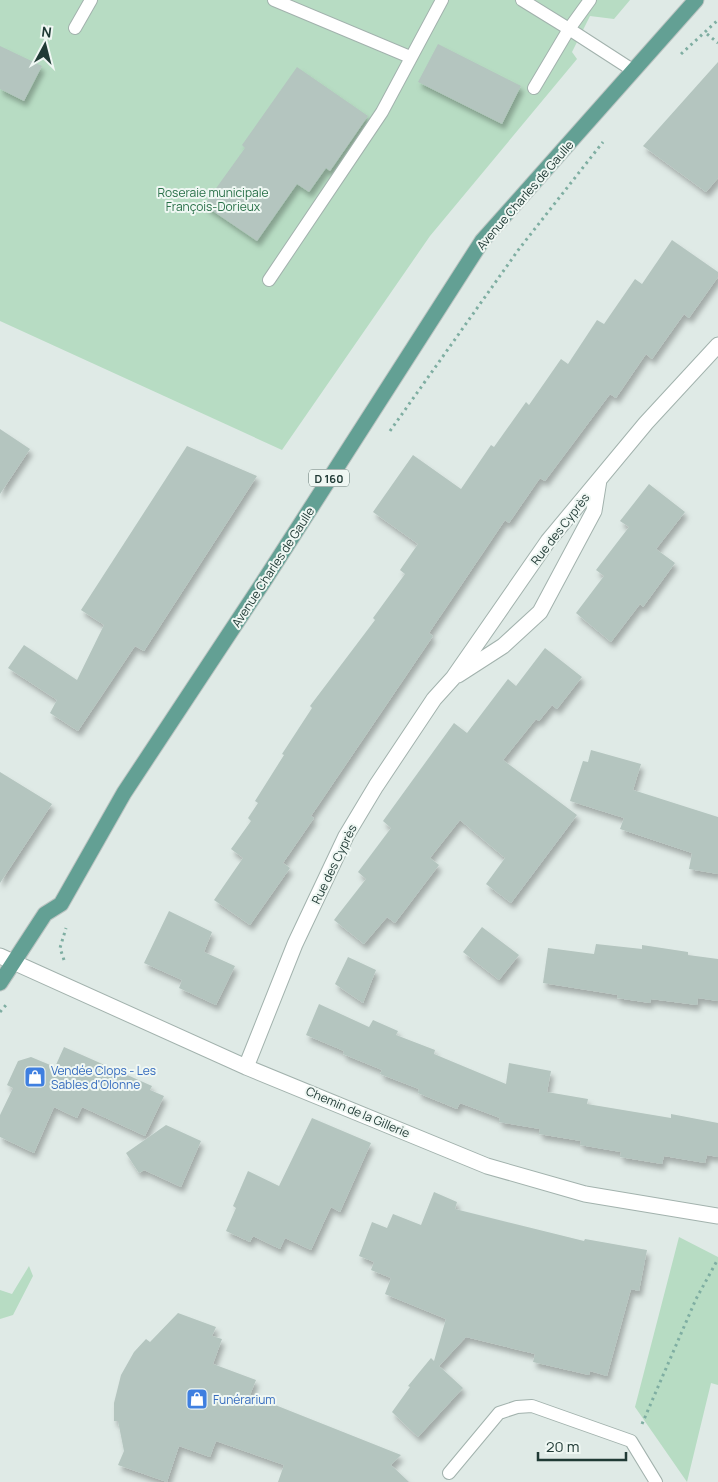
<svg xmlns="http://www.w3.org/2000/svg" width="718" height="1482" font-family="Manrope,sans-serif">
<defs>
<filter id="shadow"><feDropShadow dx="3" dy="5.5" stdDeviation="2.5" flood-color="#0004"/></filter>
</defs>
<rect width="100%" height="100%" fill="#dfeae6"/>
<path fill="#b7dcc3" d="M0,0H630L614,19L590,16L572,52L577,59L430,236L282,450L0,321Z
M679,1237L718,1257V1385L711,1383L687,1482L635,1407Z
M29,1266L33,1276L13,1315L0,1319V1290L12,1294Z"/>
<path fill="#b4c5bf" filter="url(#shadow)" d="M438,44L521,86L502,124L418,82Z
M0,46L42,66L24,101L0,89Z
M718,62V178L706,192L643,146Z
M297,67L368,116L330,171L326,168L309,192L297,184L257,241L204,205L245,148L242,145Z
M672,240L718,272V277L689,318L684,314L652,359L646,354L616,398L610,394L545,481L540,478L509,523L505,520L429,633L433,636L311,816L314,818L283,863L290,868L250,925L214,900L243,858L231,849L251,821L248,818L258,803L255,801L284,755L282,754L312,708L310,706L375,620L373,618L405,574L400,570L418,544L373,512L413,455L461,489L491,445L494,447L526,402L529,405L561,359L568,364L597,320L604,324L635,279L642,284Z
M0,429L30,449L0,494Z
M187,446L257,476L144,651L135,646L78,731L50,713L57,700L8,668L24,645L77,680L104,625L81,610Z
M649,484L685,512L656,549L675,563L643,607L640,604L611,642L576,613L604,576L596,570L629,527L620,521Z
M545,648L582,677L557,709L552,705L539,721L536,719L503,760L577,815L511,903L486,884L505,858L460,820L430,858L439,865L395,923L387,917L364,944L334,920L366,879L358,872L391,828L383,821L454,723L467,733L508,679L516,686Z
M591,750L641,764L633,790L718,817V874L689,869L692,853L620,829L624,818L570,801L583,761L588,762Z
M0,772L52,804L0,883Z
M169,911L212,932L204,952L235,966L216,1005L179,988L182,980L144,963Z
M482,927L519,955L499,980L463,952Z
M596,944L642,949V945L688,952V955L718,959V1001L698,998L697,1005L651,999L650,1003L617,998L618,995L543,983L548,948L594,954Z
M348,957L376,970L363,1003L335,984Z
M319,1004L369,1027L373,1020L398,1031L396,1035L435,1050L434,1054L506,1084L509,1063L551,1071L547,1092L588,1099L587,1104L671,1118V1114L718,1123V1157L707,1155L705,1163L664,1156L662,1164L620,1157L621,1152L580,1145L581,1141L539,1134L540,1129L499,1122L500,1118L460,1103L457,1109L418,1093L419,1089L380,1074L382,1070L343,1054L344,1051L306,1035Z
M64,1047L152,1086L150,1090L164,1096L145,1136L82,1107L77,1118L54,1107L34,1153L0,1137V1115L13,1088L7,1085L18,1061L31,1057L55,1067Z
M312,1118L371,1143L340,1212L331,1207L311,1250L285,1238L280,1249L253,1236L250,1242L226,1231L236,1208L233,1206L248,1171L279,1186Z
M166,1125L201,1141L181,1187L144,1170L139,1173L126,1153Z
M434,1192L457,1202L455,1209L584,1241L585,1239L647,1250L639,1291L631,1289L607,1376L590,1371L589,1375L533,1362L535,1354L466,1337L439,1366L463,1388L418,1437L392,1412L410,1387L408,1386L431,1358L434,1361L446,1319L385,1294L391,1278L371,1270L374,1262L359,1256L372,1222L387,1228L393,1214L421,1225Z
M178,1313L216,1327L212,1336L222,1339L213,1364L256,1380L250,1395L401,1455L391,1465L409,1482H278L284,1465L216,1441L210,1457L179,1446L167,1482L118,1465L124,1451L118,1421H114V1403L121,1375L134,1352L146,1339L150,1342Z"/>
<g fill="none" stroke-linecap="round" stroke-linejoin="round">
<g stroke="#a2b2ad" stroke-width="14">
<path id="lane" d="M274,0L410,57
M522,0L569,29L590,0
M75,28L91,0
M534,88L569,29L634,71
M269,280L382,112L442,0
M449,1473L499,1413L517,1407L532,1406L631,1441L656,1482"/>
</g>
<g stroke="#a2b2ad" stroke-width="17">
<path id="street" d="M458,675L503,646L540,612L594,511L599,480
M0,956L246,1067L487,1166L585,1194L718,1216
M246,1067L295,944L346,836L376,786L434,699L453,678L548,541L646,423L718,345"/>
</g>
<g stroke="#bcc4c2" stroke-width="17">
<path id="primary" d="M0,983L45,914L61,904L124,793L264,581L482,241L696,0"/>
</g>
<path stroke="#7faea2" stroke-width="3" stroke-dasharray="2.5 4" stroke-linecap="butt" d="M707,34L718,43
M681,54L718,20
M390,431L519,249L603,142
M64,960L60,948L66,928
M0,1012L6,1005
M642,1424L696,1299L718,1259"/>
<use href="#lane" stroke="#fff" stroke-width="12"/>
<use href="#street" stroke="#fff" stroke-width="15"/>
<use href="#primary" stroke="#63a094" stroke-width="15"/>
</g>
<defs>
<g id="shop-square" transform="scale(1.125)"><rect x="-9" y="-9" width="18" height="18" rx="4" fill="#3f7fe0" stroke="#eff7f3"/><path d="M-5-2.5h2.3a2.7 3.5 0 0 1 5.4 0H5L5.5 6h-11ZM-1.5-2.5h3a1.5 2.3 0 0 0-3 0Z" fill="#fff"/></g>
</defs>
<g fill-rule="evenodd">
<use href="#shop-square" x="35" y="1077"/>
<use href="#shop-square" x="197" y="1399"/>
</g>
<g text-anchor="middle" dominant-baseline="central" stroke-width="4" stroke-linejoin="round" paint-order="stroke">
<rect fill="#eff7f3" stroke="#5e736e" stroke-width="1" x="309" y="469.5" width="40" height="17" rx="4"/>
<g font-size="11" font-weight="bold" fill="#203a35">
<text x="329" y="478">D 160</text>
</g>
<g font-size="12" fill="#2a7149" stroke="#eff7f3">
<text x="213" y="192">Roseraie municipale<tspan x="213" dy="14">François-Dorieux</tspan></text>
</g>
<g font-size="12" fill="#203a35" stroke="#eff7f3">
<text transform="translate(525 195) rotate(-49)">Avenue Charles de Gaulle</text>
<text transform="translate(560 529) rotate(-52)">Rue des Cyprès</text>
<text transform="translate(273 567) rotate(-57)">Avenue Charles de Gaulle</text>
<text transform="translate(334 864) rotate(-64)">Rue des Cyprès</text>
<text transform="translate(358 1112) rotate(23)">Chemin de la Gillerie</text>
</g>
<g font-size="12" fill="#366cbe" stroke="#eff7f3" text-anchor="start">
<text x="51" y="1070">Vendée Clops - Les<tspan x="51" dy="14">Sables d'Olonne</tspan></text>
<text x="213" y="1399">Funérarium</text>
</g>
</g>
<g transform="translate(45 45) rotate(7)" stroke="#eff7f3" stroke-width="4" paint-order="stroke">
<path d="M0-4L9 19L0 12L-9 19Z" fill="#203a35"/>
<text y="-8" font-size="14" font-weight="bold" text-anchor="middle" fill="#203a35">N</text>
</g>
<path d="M538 1452v8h88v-8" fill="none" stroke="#203a35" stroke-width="2.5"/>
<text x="546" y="1452" font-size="15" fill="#203a35" stroke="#eff7f3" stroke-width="4" paint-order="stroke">20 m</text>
</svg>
